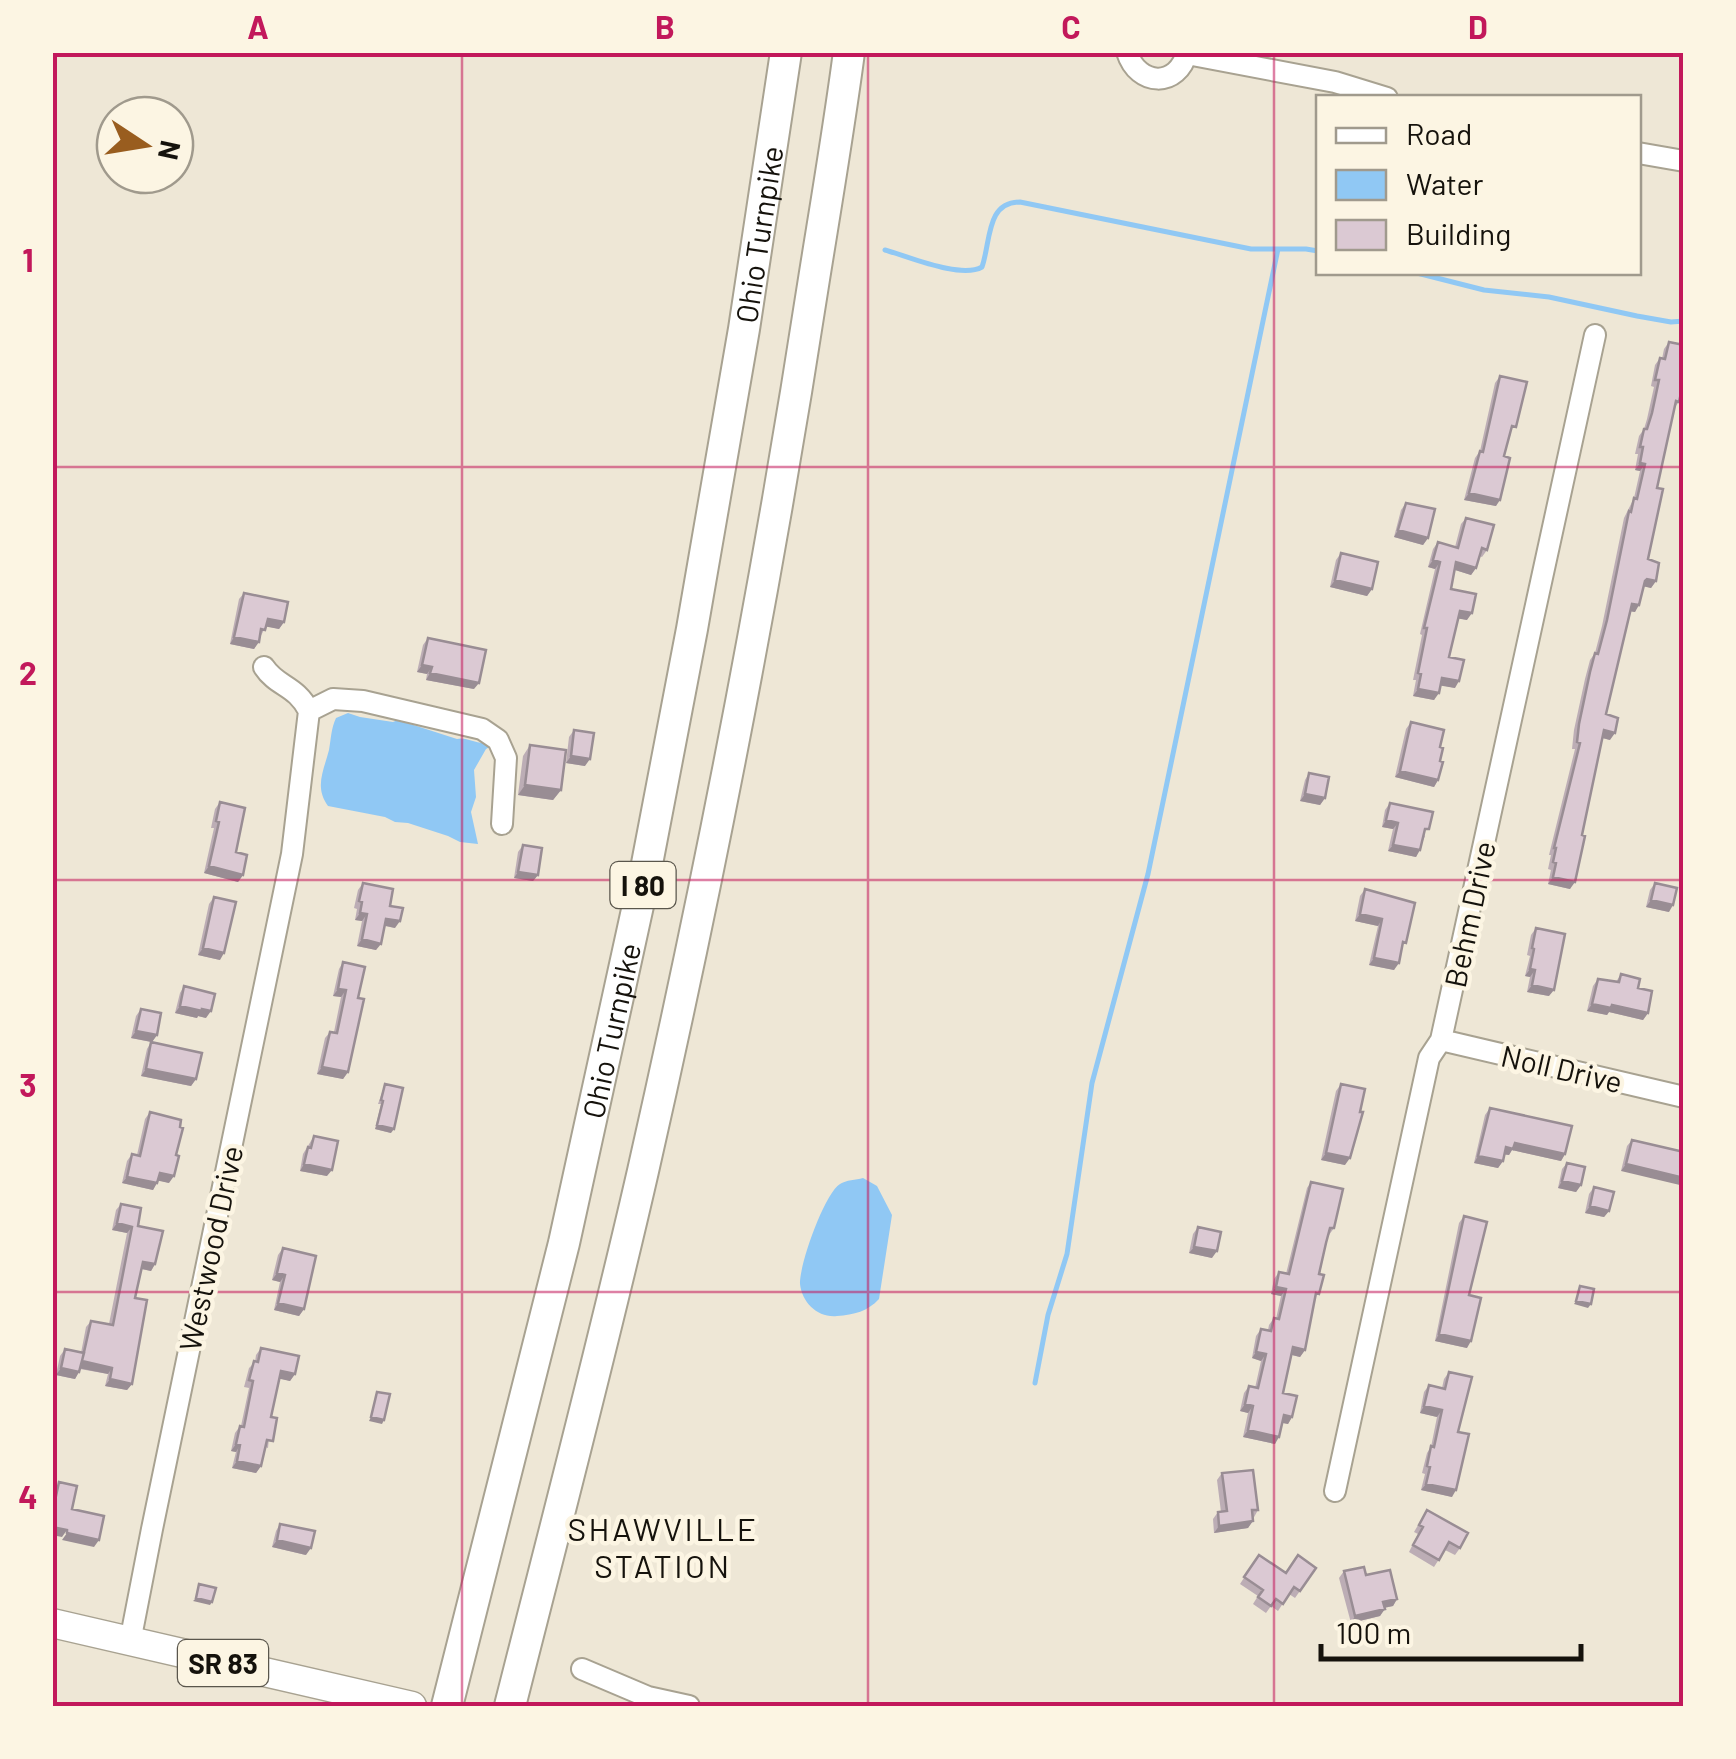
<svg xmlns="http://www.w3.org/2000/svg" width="1736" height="1759" font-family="Barlow,sans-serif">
<rect width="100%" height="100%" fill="#eee7d6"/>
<path fill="#90c8f4" d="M348,713L360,717L393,722L398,720L457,739C467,736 478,746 489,742L493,745L486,749L474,770L476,797L471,812L478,844L460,842L448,836L408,823L395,822L385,817L328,806C314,787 324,770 329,750C331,739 331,729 336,718Z
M863,1178L877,1186L892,1215L879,1299C868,1311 854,1315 837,1316C818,1318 802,1303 800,1284C799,1266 824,1194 840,1184C846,1180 856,1180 863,1178Z"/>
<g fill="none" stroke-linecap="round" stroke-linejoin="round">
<path stroke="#90c8f4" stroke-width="5" d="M885,250C910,257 961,279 982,267C991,241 986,202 1020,202L1251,249H1306L1318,251
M1413,272L1484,290L1549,297L1637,316L1671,322L1684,321
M1035,1383L1048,1315L1067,1254L1092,1083L1148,874L1278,249"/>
<g stroke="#a8a291" stroke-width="24">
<path id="minor" d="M1127,52C1138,87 1178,88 1187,52
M1187,54L1335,82L1387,98
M1638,153L1684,161
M309,711L333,699L363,701L482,729L498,740L506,758L502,824
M1441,1040L1684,1097
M1335,1491L1429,1058L1441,1040L1595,335
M130,1642L152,1529L292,854L309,711C296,685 277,687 264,667
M582,1669L648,1697L689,1706"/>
</g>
<g stroke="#a8a291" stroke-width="31">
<path id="major" d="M52,1623L412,1706"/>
</g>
<g stroke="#a8a291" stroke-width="34">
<g id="highway">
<path id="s1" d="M447,1706L564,1243L646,869L692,629L744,329L786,52"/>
<path d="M510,1706C555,1528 602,1350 643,1171C710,876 768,578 814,279C826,204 839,128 849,52"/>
</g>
</g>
<use href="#minor" stroke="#fff" stroke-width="20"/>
<use href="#major" stroke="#fff" stroke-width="28"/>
<use href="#highway" stroke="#fff" stroke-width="30"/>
</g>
<path fill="#bcadb5" d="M1669,342L1679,402L1674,408L1657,488L1648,559L1656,581L1651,588L1644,586L1635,612L1631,611L1606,714L1610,740L1602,738L1570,889L1548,884L1551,870L1548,869L1551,855H1549L1575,749H1572L1574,730L1585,679L1590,660L1595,653L1602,626L1624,518L1634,498L1640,471L1635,470L1638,454H1635L1639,436L1644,429L1647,419L1654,387L1651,386L1655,365L1660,358L1662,359L1664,349Z
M1500,376L1511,433L1504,456L1496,506L1464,500L1475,458L1480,451L1495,383Z
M1406,503L1428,538L1423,545L1394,537L1401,510Z
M1466,518L1487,550L1482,557L1479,556L1476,568L1471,575L1455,570L1451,589L1467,620L1458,618L1449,657L1455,688L1441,685L1434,700L1413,696L1416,680H1413L1422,635L1420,634L1435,569L1428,567L1433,549L1438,542L1455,547L1461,524Z
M1341,553L1372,589L1367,596L1330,587L1336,560Z
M244,593L284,622L279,629L266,626L254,649L230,644L239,599Z
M428,638L474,689L426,680L427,674L417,672L423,645Z
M1411,722L1440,747L1438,780L1434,787L1395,777L1406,729Z
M574,730L585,766L566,763L569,737Z
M530,745L561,790L553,800L518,795L523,756Z
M1309,773L1325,798L1320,805L1300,801L1305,780Z
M220,802L243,875L238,882L204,873L214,828H211L215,809Z
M1390,803L1425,836L1416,857L1388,851L1393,829L1382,827L1385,810Z
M523,845L538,875L533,881L514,878L518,852Z
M363,883L390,906L395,928L385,926L376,950L357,946L362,921L355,920L357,909L354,908L358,890Z
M1655,883L1669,912L1646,907L1650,890Z
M1365,889L1401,950L1394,970L1369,965L1378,926L1355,921L1360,896Z
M214,897L220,960L198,955L209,904Z
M1536,928L1549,996L1527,992L1530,977L1525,976L1530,956L1527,955L1531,935Z
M343,962L358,998L348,1072L343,1079L317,1074L325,1038L330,1032H334L341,997L333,996L339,969Z
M1621,974L1638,988L1648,1013L1643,1020L1609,1012L1607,1015L1587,1011L1593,986L1598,979L1616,982Z
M184,986L206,1018L198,1016L197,1018L175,1013L180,993Z
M141,1009L157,1035L152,1042L196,1079L191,1086L141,1076L147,1049L151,1042L131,1038L136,1016Z
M385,1084L391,1133L375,1129L381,1104H378Z
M1341,1084L1345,1165L1321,1160L1336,1091Z
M1490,1108L1565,1154L1561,1161L1512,1150L1509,1155L1504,1154L1503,1161L1498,1168L1474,1163L1485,1115Z
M150,1112L169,1183L158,1180L153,1190L122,1183L127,1161L132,1154L137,1155L145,1119Z
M314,1136L327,1176L300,1171L303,1154Z
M1632,1140L1684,1152L1621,1171L1627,1146Z
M1567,1163L1581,1185L1576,1192L1558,1188L1562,1169Z
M1311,1182L1334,1228L1329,1235H1328L1326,1243L1305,1350L1300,1357L1292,1355L1283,1393L1292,1417L1288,1424L1282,1423L1275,1444L1243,1437L1248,1413L1240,1411L1244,1393L1249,1386L1255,1388L1261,1361L1252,1358L1256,1336L1261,1329L1268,1330L1269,1325L1274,1318L1276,1319L1281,1296L1271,1294L1274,1279L1279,1272L1286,1274L1307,1188Z
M1594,1187L1609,1211L1604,1217L1585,1213L1589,1194Z
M121,1204L138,1226L155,1264L151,1271L141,1269L135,1298L132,1384L127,1390L105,1386L108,1374L80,1369L75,1379L56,1375L60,1356L65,1349L81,1353L86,1327L91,1321L109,1324L127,1233L112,1230L116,1210Z
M1464,1216L1469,1295L1467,1348L1435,1341L1459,1223Z
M1198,1227L1212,1258L1189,1253L1193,1234Z
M283,1248L304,1309L299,1316L274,1310L280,1282L272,1280L278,1255Z
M261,1348L295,1374L290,1381L279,1378L271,1417L268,1448L265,1447L261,1466L256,1473L232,1468L236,1452L231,1451L235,1433L240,1426H241L249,1388L244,1387L249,1368L255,1362L256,1355Z
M1449,1372L1458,1432L1452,1497L1421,1490L1425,1474L1422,1473L1427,1453L1431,1447L1437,1417L1420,1413L1424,1392L1429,1385L1442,1388L1444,1379Z
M1222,1473L1258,1510L1248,1528L1214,1533L1213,1519L1218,1512H1221L1217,1480Z
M1427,1510L1460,1548L1455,1555L1445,1550L1434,1567L1409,1552L1418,1534L1414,1532Z
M280,1524L306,1555L272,1547L276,1531Z
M1259,1555L1286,1573L1316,1568L1295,1598L1289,1594L1278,1611L1271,1606L1266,1613L1253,1604L1258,1596L1240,1584Z
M1344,1571L1366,1575L1397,1599L1393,1606L1384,1608L1380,1616L1351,1623L1339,1578Z"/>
<path fill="#998d94" d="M1640,463L1645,464L1640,471L1635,470Z
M1469,493L1500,500L1496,506L1464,500Z
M1398,530L1428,538L1423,545L1394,537Z
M1433,560L1440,562L1435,569L1428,567Z
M1456,562L1476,568L1471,575L1452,569Z
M1647,579L1656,581L1651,588L1642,586Z
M1335,580L1372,589L1367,596L1330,587Z
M1632,604L1639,605L1635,612L1628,611Z
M1460,611L1472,613L1467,620L1455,618Z
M268,619L284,622L279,629L263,626Z
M234,637L259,642L254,649L230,644Z
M422,665L432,667L427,674L417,672Z
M430,673L479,683L474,689L426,680Z
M1442,678L1459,681L1455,688L1437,685Z
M1418,689L1439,693L1434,700L1413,696Z
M1604,730L1615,733L1610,740L1599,737Z
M571,756L590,759L585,766L566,763Z
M1400,771L1438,780L1434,787L1395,777Z
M525,785L561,790L553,800L518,795Z
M1305,794L1325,798L1320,805L1300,801Z
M1386,820L1398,823L1393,829L1382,827Z
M1393,845L1420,850L1416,857L1388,851Z
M209,866L243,875L238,882L204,873Z
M518,872L538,875L533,881L514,878Z
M1553,877L1575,882L1570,889L1548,884Z
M1651,900L1673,905L1669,912L1646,907Z
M360,913L367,914L362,921L355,920Z
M1360,914L1382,919L1378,926L1355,921Z
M386,919L400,921L395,928L382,925Z
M362,939L381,944L376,950L357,946Z
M203,948L224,953L220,960L198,955Z
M1374,958L1399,963L1394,970L1369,965Z
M1530,969L1535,970L1530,977L1525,976Z
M1532,985L1554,990L1549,996L1527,992Z
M338,989L346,990L341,997L333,996Z
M1592,1004L1612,1005L1648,1013L1643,1020L1609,1012L1607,1015L1587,1011Z
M180,1006L211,1011L206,1018L198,1016L197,1018L175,1013Z
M136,1031L157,1035L152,1042L131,1038Z
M322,1067L348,1072L343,1079L317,1074Z
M146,1069L196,1079L191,1086L141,1076Z
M377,1125L394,1129L391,1133L375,1129Z
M1515,1143L1565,1154L1561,1161L1512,1150L1509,1155L1501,1154L1506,1147Z
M1326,1153L1350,1158L1345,1165L1321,1160Z
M1478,1156L1503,1161L1498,1168L1474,1163Z
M304,1164L332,1170L327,1176L300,1171Z
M1626,1164L1684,1178V1186L1621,1171Z
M160,1173L174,1176L169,1183L155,1180Z
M127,1177L157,1183L153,1190L122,1183Z
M1562,1181L1581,1185L1576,1192L1558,1188Z
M1590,1206L1609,1211L1604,1217L1585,1213Z
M117,1223L132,1227L127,1233L112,1230Z
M1194,1247L1217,1251L1212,1258L1189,1253Z
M143,1262L155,1264L151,1271L138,1268Z
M277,1273L285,1275L280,1282L272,1280Z
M1276,1287L1286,1289L1281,1296L1271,1294Z
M1576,1301L1591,1304L1588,1308L1574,1304Z
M278,1303L304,1309L299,1316L274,1310Z
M1439,1334L1471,1341L1467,1348L1435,1341Z
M1293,1347L1305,1350L1300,1357L1288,1354Z
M1256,1352L1266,1354L1261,1361L1252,1358Z
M82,1361L112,1368L108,1374L78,1368Z
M61,1368L79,1372L75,1379L56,1375Z
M281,1371L295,1374L290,1381L276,1378Z
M110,1379L132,1384L127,1390L105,1386Z
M1245,1404L1253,1406L1248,1413L1240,1411Z
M1424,1406L1442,1410L1437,1417L1420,1413Z
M1284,1415L1292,1417L1288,1424L1279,1422Z
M371,1417L384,1420L382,1424L369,1421Z
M1248,1430L1279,1437L1275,1444L1243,1437Z
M236,1444L240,1445L236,1452L231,1451Z
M237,1461L261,1466L256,1473L232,1468Z
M1426,1484L1456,1490L1452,1497L1421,1490Z
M1253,1521L1248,1528L1214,1533L1219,1526Z
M52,1527L67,1530L62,1537L52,1535Z
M67,1533L99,1540L94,1547L62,1540Z
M277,1540L311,1548L306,1555L272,1547Z
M196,1598L212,1602L210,1605L193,1601Z
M1397,1599L1393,1606L1378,1609L1383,1602Z
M1385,1609L1380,1616L1351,1623L1355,1616Z"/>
<path fill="#dbc9d3" stroke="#998d94" stroke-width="2.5" d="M1669,342L1684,345V379L1679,402L1676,401L1657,488L1663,489L1648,559L1659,563L1656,581L1647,579L1645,581L1639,605L1632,604L1606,714L1618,718L1615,733L1604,730L1582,835L1585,836L1575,882L1553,877L1556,863L1553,862L1556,848H1554L1580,743L1577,742L1579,724L1590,672L1595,653L1598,654L1607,620L1629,511L1631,512L1634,498L1637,499L1645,464L1640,463L1643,447H1640L1644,429H1647L1652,413L1659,380H1655L1660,358L1665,359Z
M1500,376L1527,382L1516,427L1512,426L1504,456L1510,458L1500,500L1469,493L1480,451L1483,452Z
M1406,503L1435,509L1428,538L1398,530Z
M1466,518L1494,525L1487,550L1482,548L1476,568L1456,562L1451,589L1476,594L1472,613L1460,611L1449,657L1464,660L1459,681L1442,678L1439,693L1418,689L1421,674L1418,673L1427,628H1424L1440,562L1433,560L1438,542L1458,548Z
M1341,553L1378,562L1372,589L1335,580Z
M244,593L288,602L284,622L268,619L265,630L261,629L259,642L234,637Z
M428,638L486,650L479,683L430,673L432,667L422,665Z
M1411,722L1444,730L1440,747L1443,748L1440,761L1443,762L1438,780L1400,771Z
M574,730L594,733L590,759L571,756Z
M530,745L566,750L561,790L525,785Z
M1309,773L1329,777L1325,798L1305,794Z
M220,802L245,808L236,852L247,855L243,875L209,866L219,822L216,821Z
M1390,803L1433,812L1429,829H1425L1420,850L1393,845L1398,823L1386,820Z
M523,845L542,848L538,875L518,872Z
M363,883L393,889L390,906L403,908L400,921L386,919L381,944L362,939L367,914L360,913L362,902L359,901Z
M1655,883L1677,888L1673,905L1651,900Z
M1365,889L1415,903L1406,943L1403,942L1399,963L1374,958L1382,919L1360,914Z
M214,897L236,902L224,953L203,948Z
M1536,928L1565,934L1554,990L1532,985L1535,970L1530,969L1534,949L1532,948Z
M343,962L365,967L358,998L364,999L348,1072L322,1067L330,1032L337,1033L346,990L338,989Z
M1621,974L1640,979L1638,988L1652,991L1648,1013L1612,1005L1611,1008L1592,1004L1598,979L1619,982Z
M184,986L215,994L211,1011L202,1009V1011L180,1006Z
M141,1009L161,1013L157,1035L136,1031Z
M151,1042L202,1053L196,1079L146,1069Z
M385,1084L403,1088L394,1129L377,1125L383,1101L381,1100Z
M1341,1084L1365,1089L1360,1112H1363L1350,1158L1326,1153Z
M1490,1108L1572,1126L1565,1154L1515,1143L1513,1149L1506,1147L1503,1161L1478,1156Z
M150,1112L181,1120L180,1127L183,1128L176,1155L179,1156L174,1176L160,1173L157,1183L127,1177L132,1154L140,1156Z
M314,1136L338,1141L332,1170L304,1164L308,1147L311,1148Z
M1632,1140L1684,1152V1178L1626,1164Z
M1567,1163L1585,1167L1581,1185L1562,1181Z
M1311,1182L1343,1189L1334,1228H1330L1326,1243L1319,1274L1324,1275L1319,1294L1316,1293L1305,1350L1293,1347L1283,1393L1297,1396L1292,1417L1284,1415L1279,1437L1248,1430L1253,1406L1245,1404L1249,1386L1258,1388L1266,1354L1256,1352L1261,1329L1271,1331L1274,1318L1279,1319L1286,1289L1276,1287L1279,1272L1289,1274Z
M1594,1187L1614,1192L1609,1211L1590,1206Z
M121,1204L141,1208L138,1226L163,1231L155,1264L143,1262L135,1298L147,1300L132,1384L110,1379L112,1368L82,1361L91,1321L113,1325L132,1227L117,1223Z
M1464,1216L1487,1222L1469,1295L1481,1298L1471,1341L1439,1334Z
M1198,1227L1221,1232L1217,1251L1194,1247Z
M283,1248L316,1256L304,1309L278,1303L285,1275L277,1273Z
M1580,1286L1594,1289L1591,1304L1576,1301Z
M261,1348L299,1356L295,1374L281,1371L271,1417L277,1418L273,1441L267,1440L261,1466L237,1461L240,1445L236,1444L240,1426L244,1427L253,1381L249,1380L254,1361L258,1362Z
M65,1349L84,1353L79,1372L61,1368Z
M1449,1372L1472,1377L1458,1432L1469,1434L1456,1490L1426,1484L1430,1467L1427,1466L1431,1446L1434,1447L1442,1410L1424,1406L1429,1385L1445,1389Z
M377,1392L390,1394L384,1420L371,1417Z
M1253,1470L1258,1510H1252L1253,1521L1219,1526L1218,1512L1227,1511L1222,1473Z
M59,1482L77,1486L72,1509L104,1516L99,1540L67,1533V1530L52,1527V1495L56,1496Z
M1427,1510L1468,1533L1460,1548L1449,1542L1439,1560L1413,1545L1423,1527L1419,1525Z
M280,1524L315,1531L311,1548L277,1540Z
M1259,1555L1286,1573L1298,1555L1316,1568L1300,1591L1294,1587L1283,1604L1276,1599L1271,1606L1258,1597L1263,1590L1244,1577Z
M1364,1567L1366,1575L1390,1570L1397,1599L1383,1602L1385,1609L1355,1616L1344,1571Z
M199,1584L216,1588L212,1602L196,1598Z"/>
<path fill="none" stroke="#c2185b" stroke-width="2.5" stroke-opacity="0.55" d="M462,52V1706M868,52V1706M1274,52V1706M52,467H1684M52,880H1684M52,1292H1684"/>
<g text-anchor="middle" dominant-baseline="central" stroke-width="9" stroke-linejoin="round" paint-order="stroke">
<g fill="#fcf5e3" stroke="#5a564c" stroke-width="2.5">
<rect x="610.5" y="862" width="65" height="46" rx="8"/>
<rect x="178" y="1640" width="90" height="46" rx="8"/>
</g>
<g font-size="28" font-weight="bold" fill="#15120c">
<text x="643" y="885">I 80</text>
<text x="223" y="1663">SR 83</text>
</g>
<g font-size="30" fill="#15120c" stroke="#fcf5e3">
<text stroke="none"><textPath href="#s1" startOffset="1505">Ohio Turnpike</textPath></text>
<text transform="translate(1469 914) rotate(-78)">Behm Drive</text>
<text stroke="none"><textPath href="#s1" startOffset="695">Ohio Turnpike</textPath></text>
<text transform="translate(1562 1068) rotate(13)">Noll Drive</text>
<text transform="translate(210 1248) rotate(-78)">Westwood Drive</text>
</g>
<g font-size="32" letter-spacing="2.5" fill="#15120c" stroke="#fcf5e3">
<text x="663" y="1528">SHAWVILLE<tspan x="663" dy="37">STATION</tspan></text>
</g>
</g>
<rect width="1736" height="1759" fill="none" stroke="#fcf5e3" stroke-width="110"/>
<rect x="1316" y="95" width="325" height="180" fill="#fcf5e3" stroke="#a09a8d" stroke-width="2.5"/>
<rect x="1336" y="128" width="50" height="15" fill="#ffffff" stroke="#a09a8d" stroke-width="2.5"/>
<text x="1406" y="145" font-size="30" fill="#15120c">Road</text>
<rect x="1336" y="170" width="50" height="30" fill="#90c8f4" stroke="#a09a8d" stroke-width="2.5"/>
<text x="1406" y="195" font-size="30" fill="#15120c">Water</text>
<rect x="1336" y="220" width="50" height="30" fill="#dbc9d3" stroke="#a09a8d" stroke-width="2.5"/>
<text x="1406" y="245" font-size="30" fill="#15120c">Building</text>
<g transform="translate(145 145) rotate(102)"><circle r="48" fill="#fcf5e3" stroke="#a09a8d" stroke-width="2.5"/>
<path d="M0-8L18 38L0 25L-18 38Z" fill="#995d1f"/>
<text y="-15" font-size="28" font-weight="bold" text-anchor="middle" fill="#15120c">N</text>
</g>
<path d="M1321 1644v15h260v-15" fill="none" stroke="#15120c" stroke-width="5"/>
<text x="1336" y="1644" font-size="30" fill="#15120c" stroke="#fcf5e3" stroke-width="8" paint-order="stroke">100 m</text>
<rect x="55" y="55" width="1626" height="1649" fill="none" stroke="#c2185b" stroke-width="4"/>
<g font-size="32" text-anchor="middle" font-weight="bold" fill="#c2185b">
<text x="258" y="39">A</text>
<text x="665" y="39">B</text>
<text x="1071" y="39">C</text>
<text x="1478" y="39">D</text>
<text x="28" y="272">1</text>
<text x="28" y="685">2</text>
<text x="28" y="1097">3</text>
<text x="28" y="1509">4</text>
</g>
</svg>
